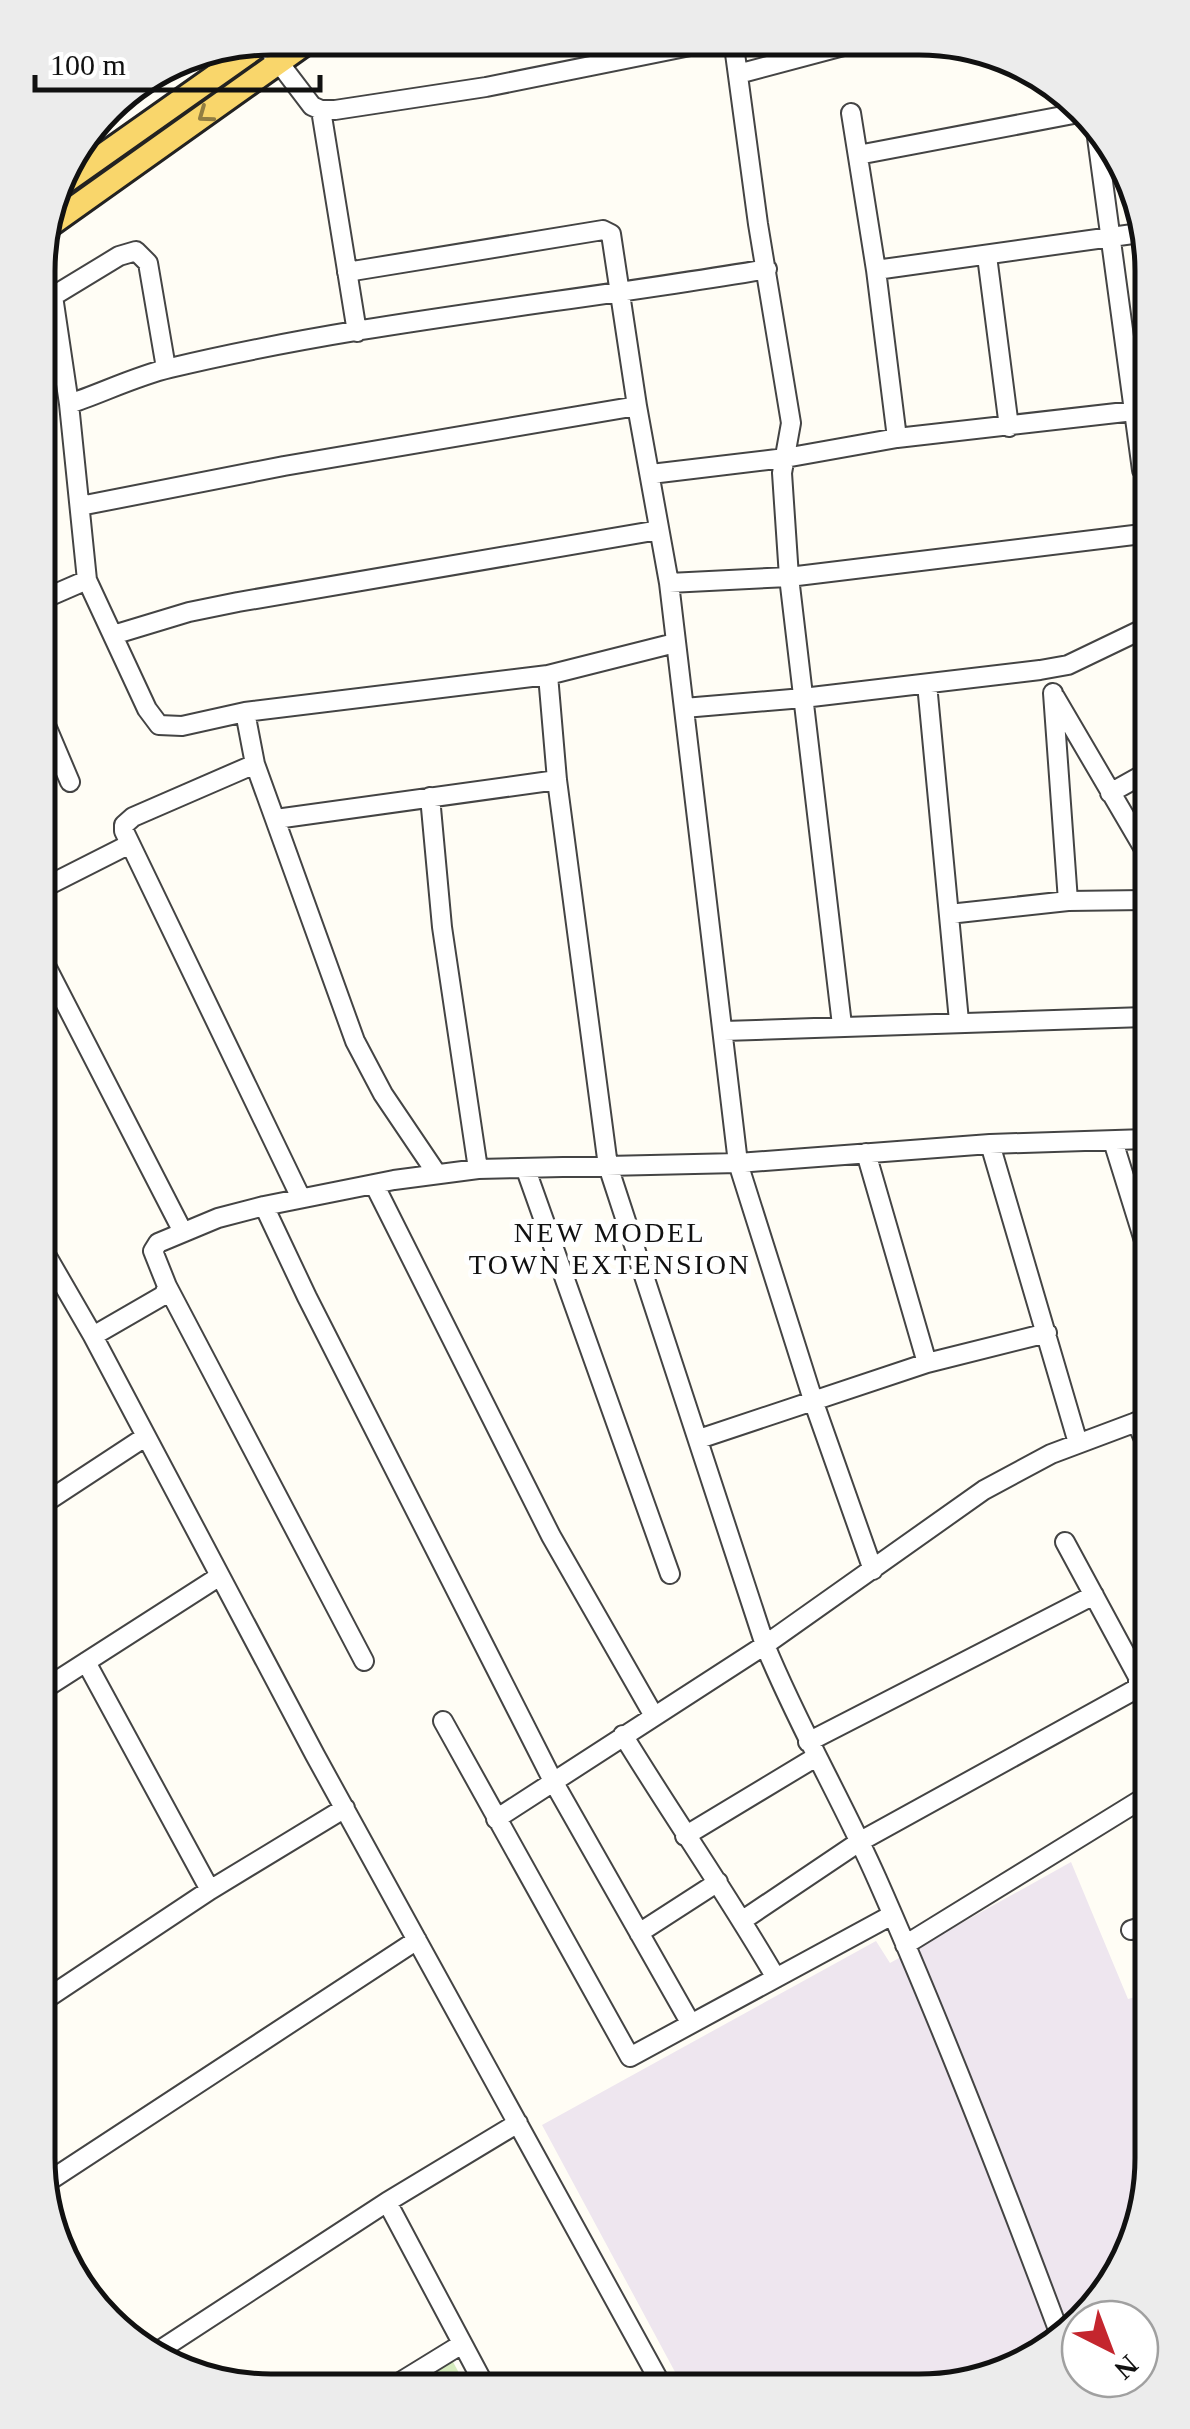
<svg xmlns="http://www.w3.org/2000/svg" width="1190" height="2429" font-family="'Times New Roman',serif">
<rect width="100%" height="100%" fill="#fffdf5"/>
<path fill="#eee6ef" d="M1071,1862L1128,1999L1151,1993L1152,2174L1104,2301L994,2379L681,2383L542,2125L876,1941L890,1963Z"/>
<path fill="#d5ebbd" d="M452,2360L466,2386L411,2387Z"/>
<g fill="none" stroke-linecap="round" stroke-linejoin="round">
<g stroke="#444" stroke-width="22">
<path id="minor" d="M261,39L312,106L321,110H335L486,87L720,40
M726,40L734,46L758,224L791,423L782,473L789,577L842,1025
M738,74L862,41
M321,110L357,332
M851,113L876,270L897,438
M1096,130L1142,470
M858,155L1084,112
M987,256L1009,427
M876,270L1140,233
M347,272L603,230L611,234L637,406L669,583L738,1163L814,1403L873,1570
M53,296L69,404L87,580L147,709L159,725L182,726L245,712L548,675L675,643
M40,304L119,256L136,251L148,263L166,368
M69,404C102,393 136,376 170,368C366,321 569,303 767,269
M651,474L785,458L897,438L1134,411
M80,506L284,466L637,406
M669,583L789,577L1142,534
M41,600L87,580
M113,635L189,612L238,602L659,530
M548,675L557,780L608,1166L765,1645C798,1726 842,1800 877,1879C943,2028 1002,2180 1059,2332
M927,684L959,1021
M1053,693L1068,901
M1055,697L1144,849
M684,708L803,698L1040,670L1068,665L1143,629
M245,712L255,764L355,1041L383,1094L437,1174
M42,716L70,782
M255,764L133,817L124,825V831L301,1198
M1110,793L1144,774
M430,797L442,927L478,1169
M276,819L557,780
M43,888L130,844
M949,914L1068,901L1144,900
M43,960L183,1232
M724,1031L1145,1017
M1113,1141L1146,1247
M990,1144L1078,1443
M866,1153L927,1363
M526,1170L670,1574
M374,1184L551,1536L654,1716
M264,1206L307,1297L553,1781L691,2024
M45,1253L93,1336L315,1755L661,2384
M167,1286L364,1661
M93,1336L164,1295L167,1286L153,1251L158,1243L218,1218L264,1206L394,1180L478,1169L738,1163L990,1144L1146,1139
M1136,1422L1148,1448
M699,1439L927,1363L1047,1333
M46,1502L145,1437
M86,1662L210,1890
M47,1687L220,1576
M443,1721L630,2057L892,1915
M623,1735C673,1817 728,1895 776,1978
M808,1742L1094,1595
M496,1819L765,1645L984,1490L1051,1454L1147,1418
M685,1836L816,1757
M743,1920L859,1842L1138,1688V1677L1065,1542
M1131,1930L1150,1924
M639,1933L718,1882
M905,1945L1150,1794
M49,1997L210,1890L345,1808
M49,2181L417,1940
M387,2202L485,2386
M157,2352L387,2202L518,2123
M392,2387L462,2344"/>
</g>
<g stroke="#222" stroke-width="28">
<path id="major" d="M55,189L269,38
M43,230L313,38"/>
</g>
<use href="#minor" stroke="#fff" stroke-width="18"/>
<use href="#major" stroke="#f9d66b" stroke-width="22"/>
</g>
<defs><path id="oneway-chevron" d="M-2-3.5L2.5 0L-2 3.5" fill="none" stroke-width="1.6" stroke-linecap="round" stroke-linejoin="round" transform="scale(2.5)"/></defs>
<use stroke="#917d42" href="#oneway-chevron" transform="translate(205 115) rotate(144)"/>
<g text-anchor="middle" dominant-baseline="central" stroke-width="10" stroke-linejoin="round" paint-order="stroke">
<g font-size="28" letter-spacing="2.5" fill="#111" stroke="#fff">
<text x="610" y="1232">NEW MODEL<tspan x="610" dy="32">TOWN EXTENSION</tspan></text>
</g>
</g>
<path d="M0 0H1190V2429H0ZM271 55H919A216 216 0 0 1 1135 271V2158A216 216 0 0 1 919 2374H271A216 216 0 0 1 55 2158V271A216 216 0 0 1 271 55Z" fill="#ececec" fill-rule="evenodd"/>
<path fill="none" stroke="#111" stroke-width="5" d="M271 55H919A216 216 0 0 1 1135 271V2158A216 216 0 0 1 919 2374H271A216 216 0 0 1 55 2158V271A216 216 0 0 1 271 55Z"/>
<g transform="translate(1110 2349) rotate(138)"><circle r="48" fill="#ffffff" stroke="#a0a0a0" stroke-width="2.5"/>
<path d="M0-8L18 38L0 25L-18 38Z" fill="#c4262e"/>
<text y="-15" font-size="28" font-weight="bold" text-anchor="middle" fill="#111111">N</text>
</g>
<path d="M35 75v15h285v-15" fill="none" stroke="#111111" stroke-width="5"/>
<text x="50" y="75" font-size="30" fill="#111111" stroke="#ffffff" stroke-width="8" paint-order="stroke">100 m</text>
</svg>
